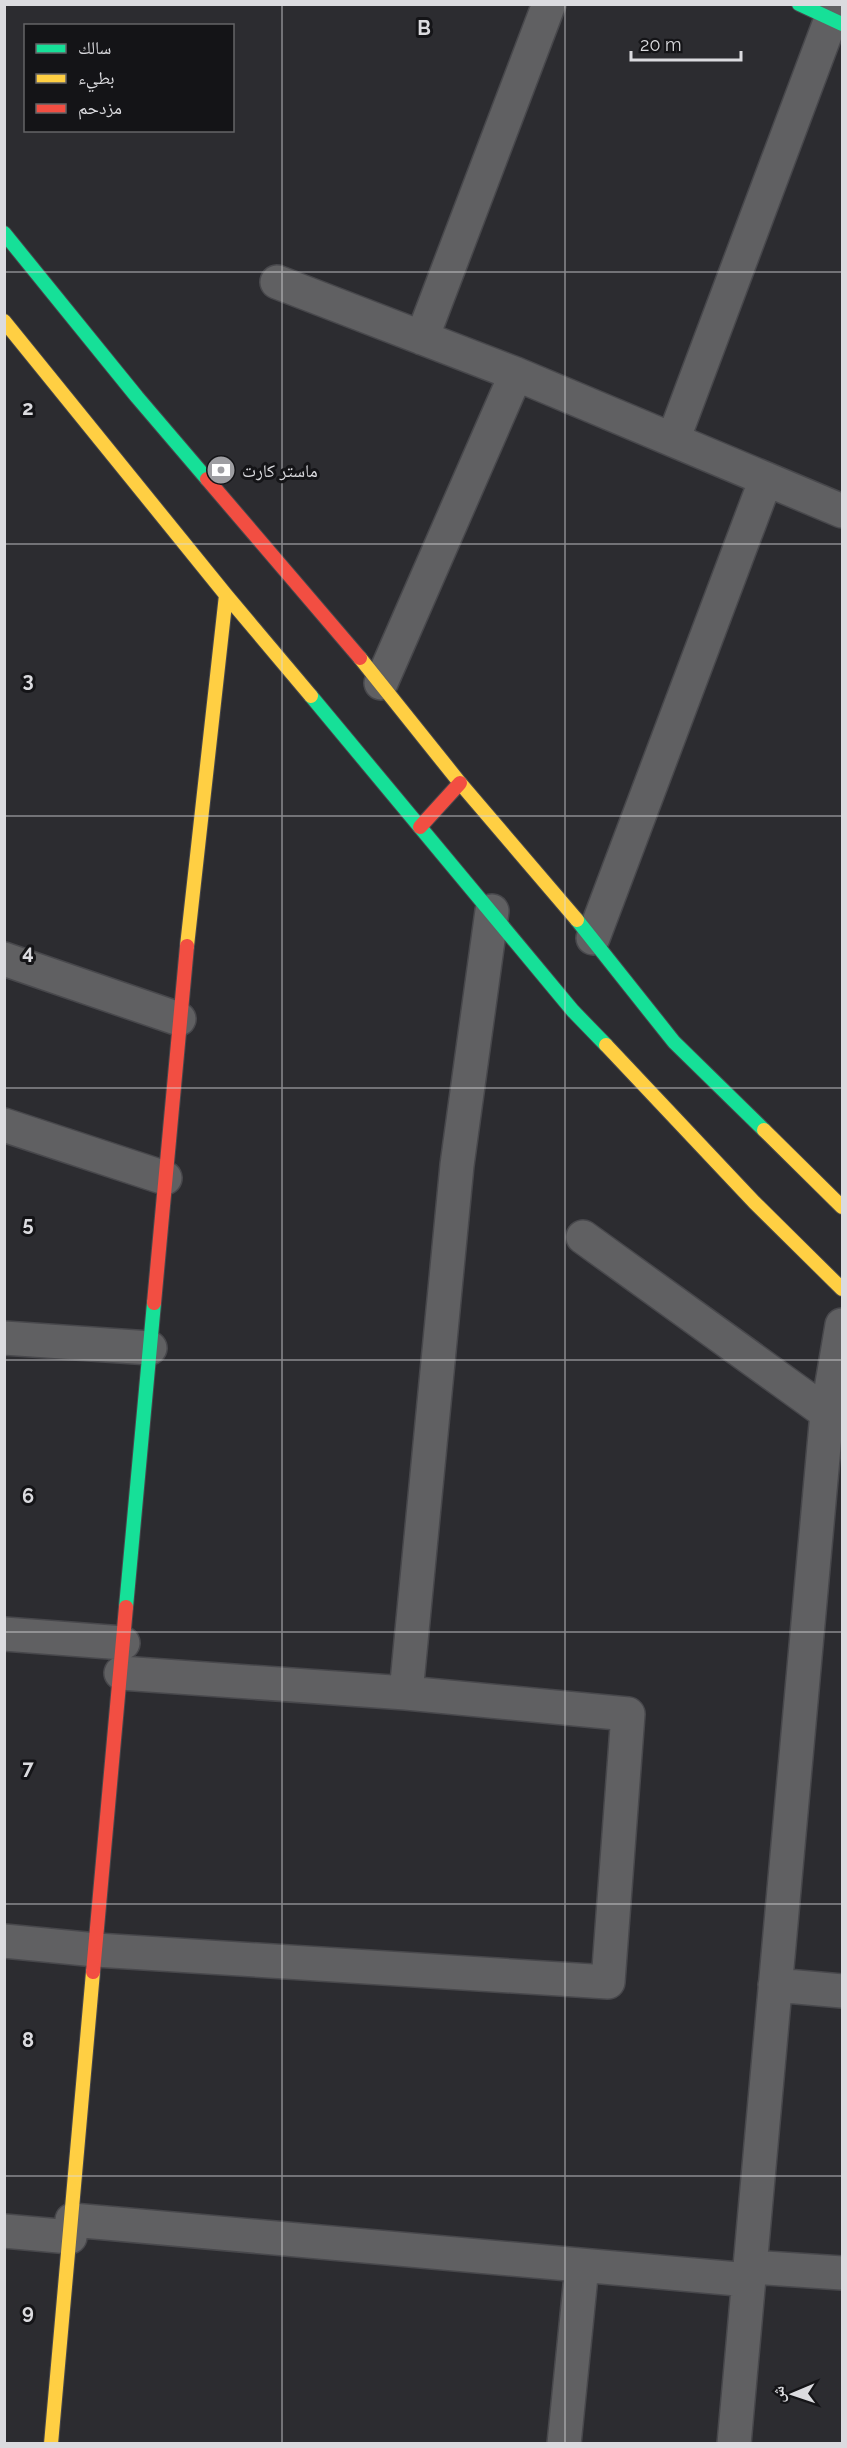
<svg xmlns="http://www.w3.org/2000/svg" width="847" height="2448" font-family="Raleway,'Noto Naskh Arabic',sans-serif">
<rect width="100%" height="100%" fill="#2c2c30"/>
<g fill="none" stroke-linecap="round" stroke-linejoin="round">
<g stroke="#48484c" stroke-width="36">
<path id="street" d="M277,282L516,374L842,511
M422,338L549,4
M673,440L831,19
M381,683L516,374
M593,938L766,479
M4,959L179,1019
M4,1125L165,1178
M583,1237L827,1413
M4,1338L150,1348
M4,1634L123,1643
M406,1693L457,1165L492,911
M4,1941L96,1950L608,1982L628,1714L406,1693L121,1673
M775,1985L842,1991
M72,2220L749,2280
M4,2231L70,2237
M750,2267L842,2273
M564,2444L582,2266
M734,2444L827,1413L842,1325"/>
</g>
<g stroke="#48484c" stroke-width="16">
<path id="fast" d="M799,4L842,24
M4,233L137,397L207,479
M311,696L573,1011L606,1045
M577,920L674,1042L764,1130
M126,1607L154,1303"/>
</g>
<g stroke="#48484c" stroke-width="16">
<path id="slow" d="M4,321L226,595L311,696
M360,658L460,783L577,920
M187,946L226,595
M606,1045L754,1202L842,1289
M764,1130L842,1207
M51,2444L93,1972"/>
</g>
<g stroke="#48484c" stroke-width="16">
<path id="jam" d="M207,479L360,658
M420,827L460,783
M154,1303L187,946
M93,1972L126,1607"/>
</g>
<use href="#street" stroke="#606062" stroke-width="33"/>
<use href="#fast" stroke="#16e098" stroke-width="14"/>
<use href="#slow" stroke="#ffcf43" stroke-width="14"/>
<use href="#jam" stroke="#f24e42" stroke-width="14"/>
</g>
<path fill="none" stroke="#dbdbdf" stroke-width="1.5" stroke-opacity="0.55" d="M282,4V2444M565,4V2444M4,272H842M4,544H842M4,816H842M4,1088H842M4,1360H842M4,1632H842M4,1904H842M4,2176H842"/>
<defs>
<g id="bank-disc" transform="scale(1.5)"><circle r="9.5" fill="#9e9ea2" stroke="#141417"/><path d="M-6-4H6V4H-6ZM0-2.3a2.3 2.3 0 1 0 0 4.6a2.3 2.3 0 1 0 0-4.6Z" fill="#fff"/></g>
</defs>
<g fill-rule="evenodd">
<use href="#bank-disc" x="221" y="470"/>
</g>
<g text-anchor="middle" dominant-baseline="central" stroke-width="6" stroke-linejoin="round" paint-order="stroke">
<g font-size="18" fill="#dbdbdf" stroke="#141417" text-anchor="start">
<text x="242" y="470">ماستر كارت</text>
</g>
</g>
<g font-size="20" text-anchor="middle" font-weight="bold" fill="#dbdbdf" stroke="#141417" stroke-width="6" stroke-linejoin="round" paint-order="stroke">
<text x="424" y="35">B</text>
<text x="28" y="415">2</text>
<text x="28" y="687">3</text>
<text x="28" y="959">4</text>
<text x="28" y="1231">5</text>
<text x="28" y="1503">6</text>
<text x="28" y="1775">7</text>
<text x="28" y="2047">8</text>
<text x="28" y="2319">9</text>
</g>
<rect width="847" height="2448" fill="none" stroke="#dbdbdf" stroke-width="12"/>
<rect x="24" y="24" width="210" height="108" fill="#141417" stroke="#646467" stroke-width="1.5"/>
<rect x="36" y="44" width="30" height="9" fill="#16e098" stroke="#646467" stroke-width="1.5"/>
<text x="78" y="54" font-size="18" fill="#dbdbdf">سالك</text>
<rect x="36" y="74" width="30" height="9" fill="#ffcf43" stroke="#646467" stroke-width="1.5"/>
<text x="78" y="84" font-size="18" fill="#dbdbdf">بطيء</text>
<rect x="36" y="104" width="30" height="9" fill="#f24e42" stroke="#646467" stroke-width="1.5"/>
<text x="78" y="114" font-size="18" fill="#dbdbdf">مزدحم</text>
<g transform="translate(793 2394) rotate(268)" stroke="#141417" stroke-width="4.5" paint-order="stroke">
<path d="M0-4.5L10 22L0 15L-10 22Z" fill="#dbdbdf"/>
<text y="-9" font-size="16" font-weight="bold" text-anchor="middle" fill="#dbdbdf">ش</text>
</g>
<path d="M631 51v9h110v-9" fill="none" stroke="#dbdbdf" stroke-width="3"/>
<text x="640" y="51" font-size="18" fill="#dbdbdf" stroke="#141417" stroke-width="4.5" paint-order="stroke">20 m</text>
</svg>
